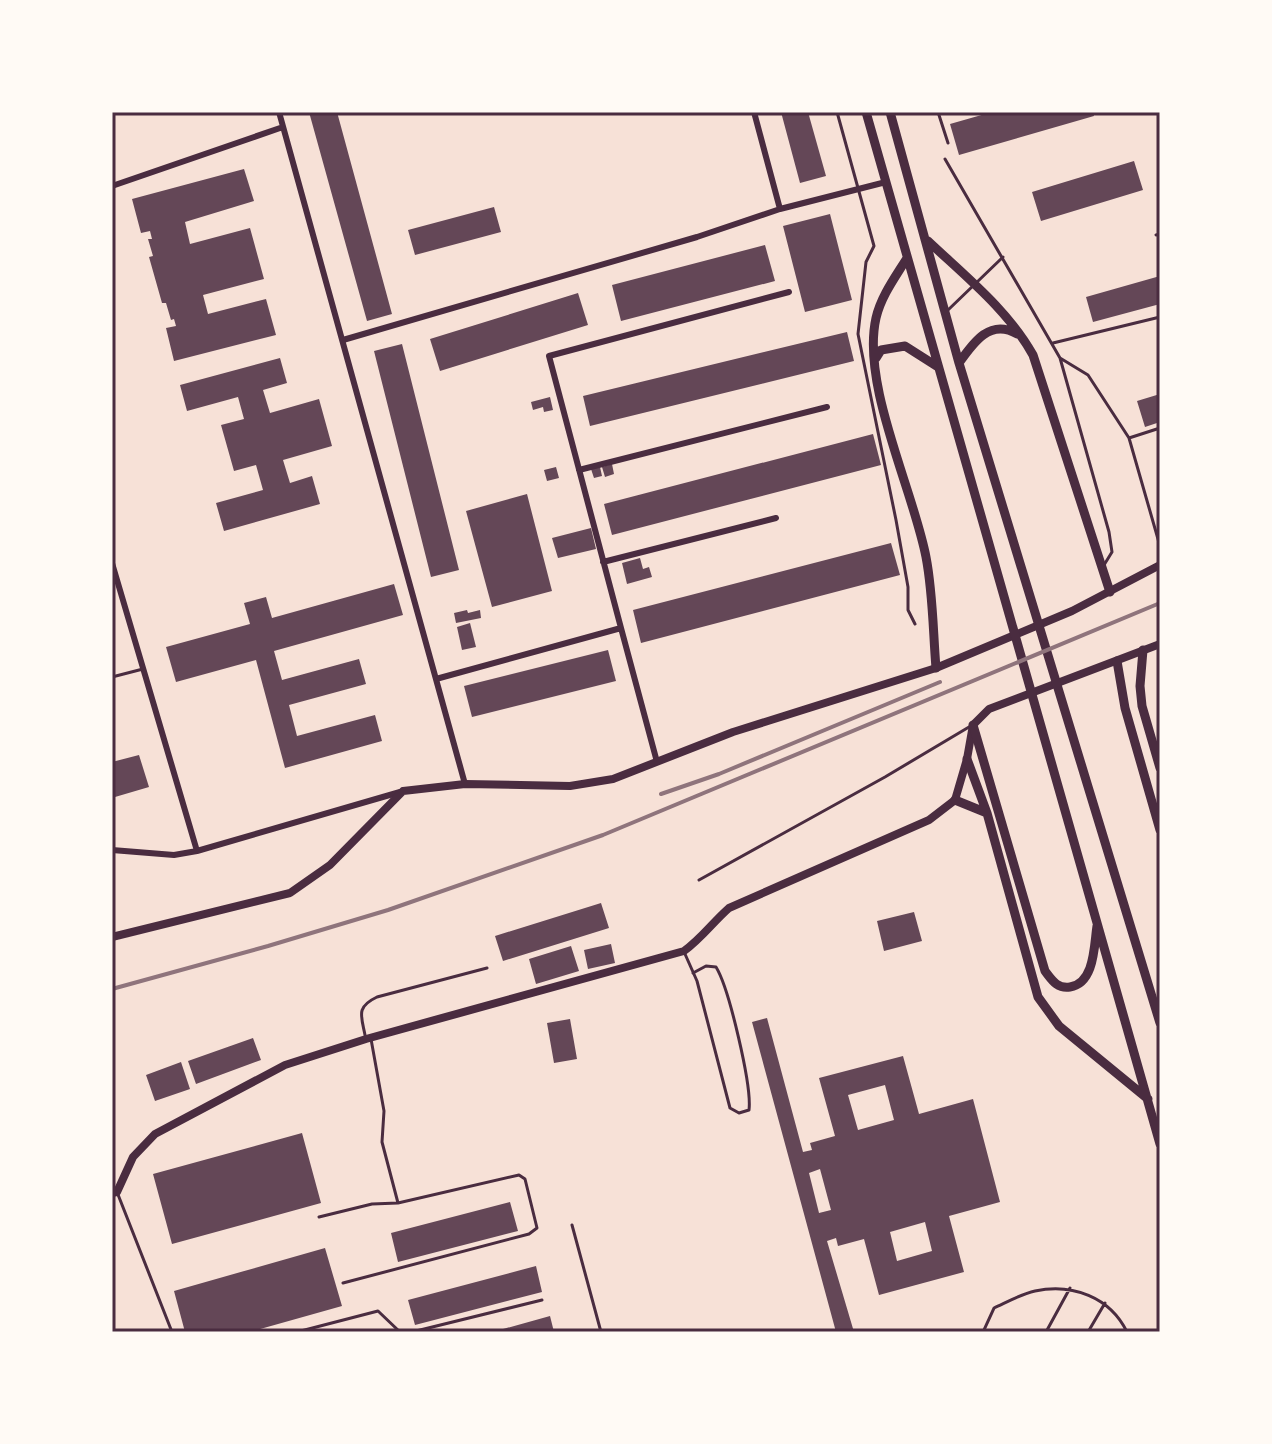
<svg xmlns="http://www.w3.org/2000/svg" width="1272" height="1444" font-family="Mulish,sans-serif">
<rect width="100%" height="100%" fill="#f7e1d7"/>
<path fill="#644757" fill-rule="evenodd" d="M309,112H337L392,314L367,321Z
M781,112H808L826,176L800,183Z
M992,112H1093L1094,116L959,155L950,124Z
M1134,161L1143,190L1041,221L1032,192Z
M244,169L254,201L185,222L190,244L250,228L264,279L203,295L208,314L266,299L276,335L174,361L166,328L176,326L174,319L171,320L166,303H162L149,257L153,256L148,239H152L150,231L141,233L132,199Z
M494,207L501,232L415,255L408,230Z
M830,214L852,300L805,312L783,226Z
M765,245L775,281L621,321L612,285Z
M1160,276V304L1093,322L1086,297Z
M578,293L588,325L440,371L430,339Z
M847,332L854,361L590,426L583,396Z
M402,344L459,570L431,577L374,351Z
M280,358L287,383L263,390L270,413L319,399L332,446L283,460L290,483L312,476L320,504L224,531L216,503L263,490L256,465L234,471L221,425L244,419L238,397L187,411L180,385Z
M1160,394V422L1145,427L1137,401Z
M550,397L553,410L544,412L543,407L533,410L531,402Z
M873,434L881,465L612,535L604,504Z
M612,464L614,474L605,477L602,467Z
M556,467L559,478L547,481L544,470Z
M600,467L602,476L594,478L591,469Z
M527,494L552,591L492,607L466,511Z
M591,528L596,549L558,558L552,538Z
M891,543L900,575L641,643L633,610Z
M640,558L643,569L649,567L652,577L627,584L622,563Z
M394,584L403,615L274,651L282,680L359,659L366,684L289,705L297,736L375,715L382,741L285,768L256,660L176,682L166,647L250,624L244,603L266,597L272,618Z
M467,610L468,613L480,610L481,618L456,623L454,613Z
M470,623L476,647L462,650L457,627Z
M608,650L616,681L472,717L464,686Z
M139,755L149,787L115,797L112,786V762Z
M601,903L609,928L503,961L495,936Z
M914,912L922,941L884,951L877,921Z
M611,944L615,963L588,969L584,950Z
M571,946L579,971L536,984L529,959Z
M767,1018L803,1152L812,1150L810,1143L835,1136L819,1078L903,1056L919,1114L973,1099L1000,1202L949,1216L964,1272L879,1295L864,1239L838,1246L836,1238L827,1241L854,1332H836L752,1022ZM885,1085L894,1120L858,1130L848,1095ZM820,1169L831,1210L819,1213L809,1173ZM925,1222L932,1251L897,1261L890,1232Z
M570,1019L577,1059L554,1063L547,1023Z
M253,1038L261,1060L196,1084L188,1061Z
M181,1062L190,1089L155,1101L146,1075Z
M302,1133L321,1203L172,1244L153,1174Z
M510,1202L518,1231L398,1262L391,1233Z
M325,1248L342,1306L250,1332H185L174,1291Z
M536,1266L542,1292L415,1325L408,1300Z
M550,1316L554,1332H496V1331Z"/>
<g fill="none" stroke-linecap="round" stroke-linejoin="round">
<path stroke="#4a2c40" stroke-width="3" d="M837,112L874,246L866,262L858,334L896,520L908,587V610L915,624
M938,112L948,143
M945,159L1060,358L1109,532L1112,552L1104,565
M1156,235L1160,234
M948,310L1003,257
M1053,343L1160,317
M1060,358L1088,375L1129,438L1160,546
M1129,438L1160,428
M112,677L143,669
M699,880L885,777L969,727
M685,954L697,981L730,1108L739,1113L749,1110C752,1086 729,988 716,967L706,966L693,973
M365,1035C361,1015 356,1007 377,997L487,968
M371,1039L384,1111L382,1142L398,1203
M117,1192L172,1332
M319,1217L372,1204L398,1203L519,1175L525,1179L537,1228L529,1234L343,1283
M572,1225L601,1332
M297,1332L378,1311L400,1332
M412,1332L542,1300
M983,1332L994,1308C1007,1302 1021,1294 1035,1291C1072,1283 1110,1297 1127,1332
M1046,1332L1070,1288
M1088,1332L1105,1303"/>
<path stroke="#4a2c40" stroke-width="6" d="M279,112L465,784
M754,112L780,209
M112,186L283,127
M343,340L697,237L780,209L886,182
M579,470L827,407
M603,562L776,518
M112,563L197,851
M621,628L657,762
M436,679L621,628L549,356L789,292
M112,850L174,855L197,851L400,792"/>
<path stroke="#4a2c40" stroke-width="8" d="M112,937L290,893L330,865L403,791L465,784L570,786L613,779L733,732L936,668L1072,611L1160,565
M112,1193L117,1192L133,1157L155,1134L285,1065L366,1039L684,951C701,939 713,922 729,908L929,820L955,800L967,759L973,725L989,709L1160,644"/>
<path stroke="#4a2c40" stroke-width="9" d="M866,112L1160,1144
M890,112L959,363L1160,1023
M928,241C965,276 1008,310 1033,355L1110,592
M907,258C896,276 881,296 876,318C861,385 913,489 926,557C933,593 933,632 936,668
M876,358L881,350L905,346L938,367
M959,363C973,343 990,318 1017,334
M1143,650L1140,686L1142,706L1160,768
M1117,661L1125,708L1160,830
M973,725L1045,971C1052,980 1057,989 1070,987C1095,983 1094,945 1097,926
M967,759L987,813L1038,997L1059,1026L1148,1099
M955,800L987,813"/>
<path stroke="#8f747c" stroke-width="4" d="M661,794L719,774L940,682
M112,989L268,946L388,910L603,835L1160,603"/>
</g>
<rect width="1272" height="1444" fill="none" stroke="#fffaf5" stroke-width="228"/>
<rect x="114" y="114" width="1044" height="1216" fill="none" stroke="#4a2c40" stroke-width="3"/>
</svg>
